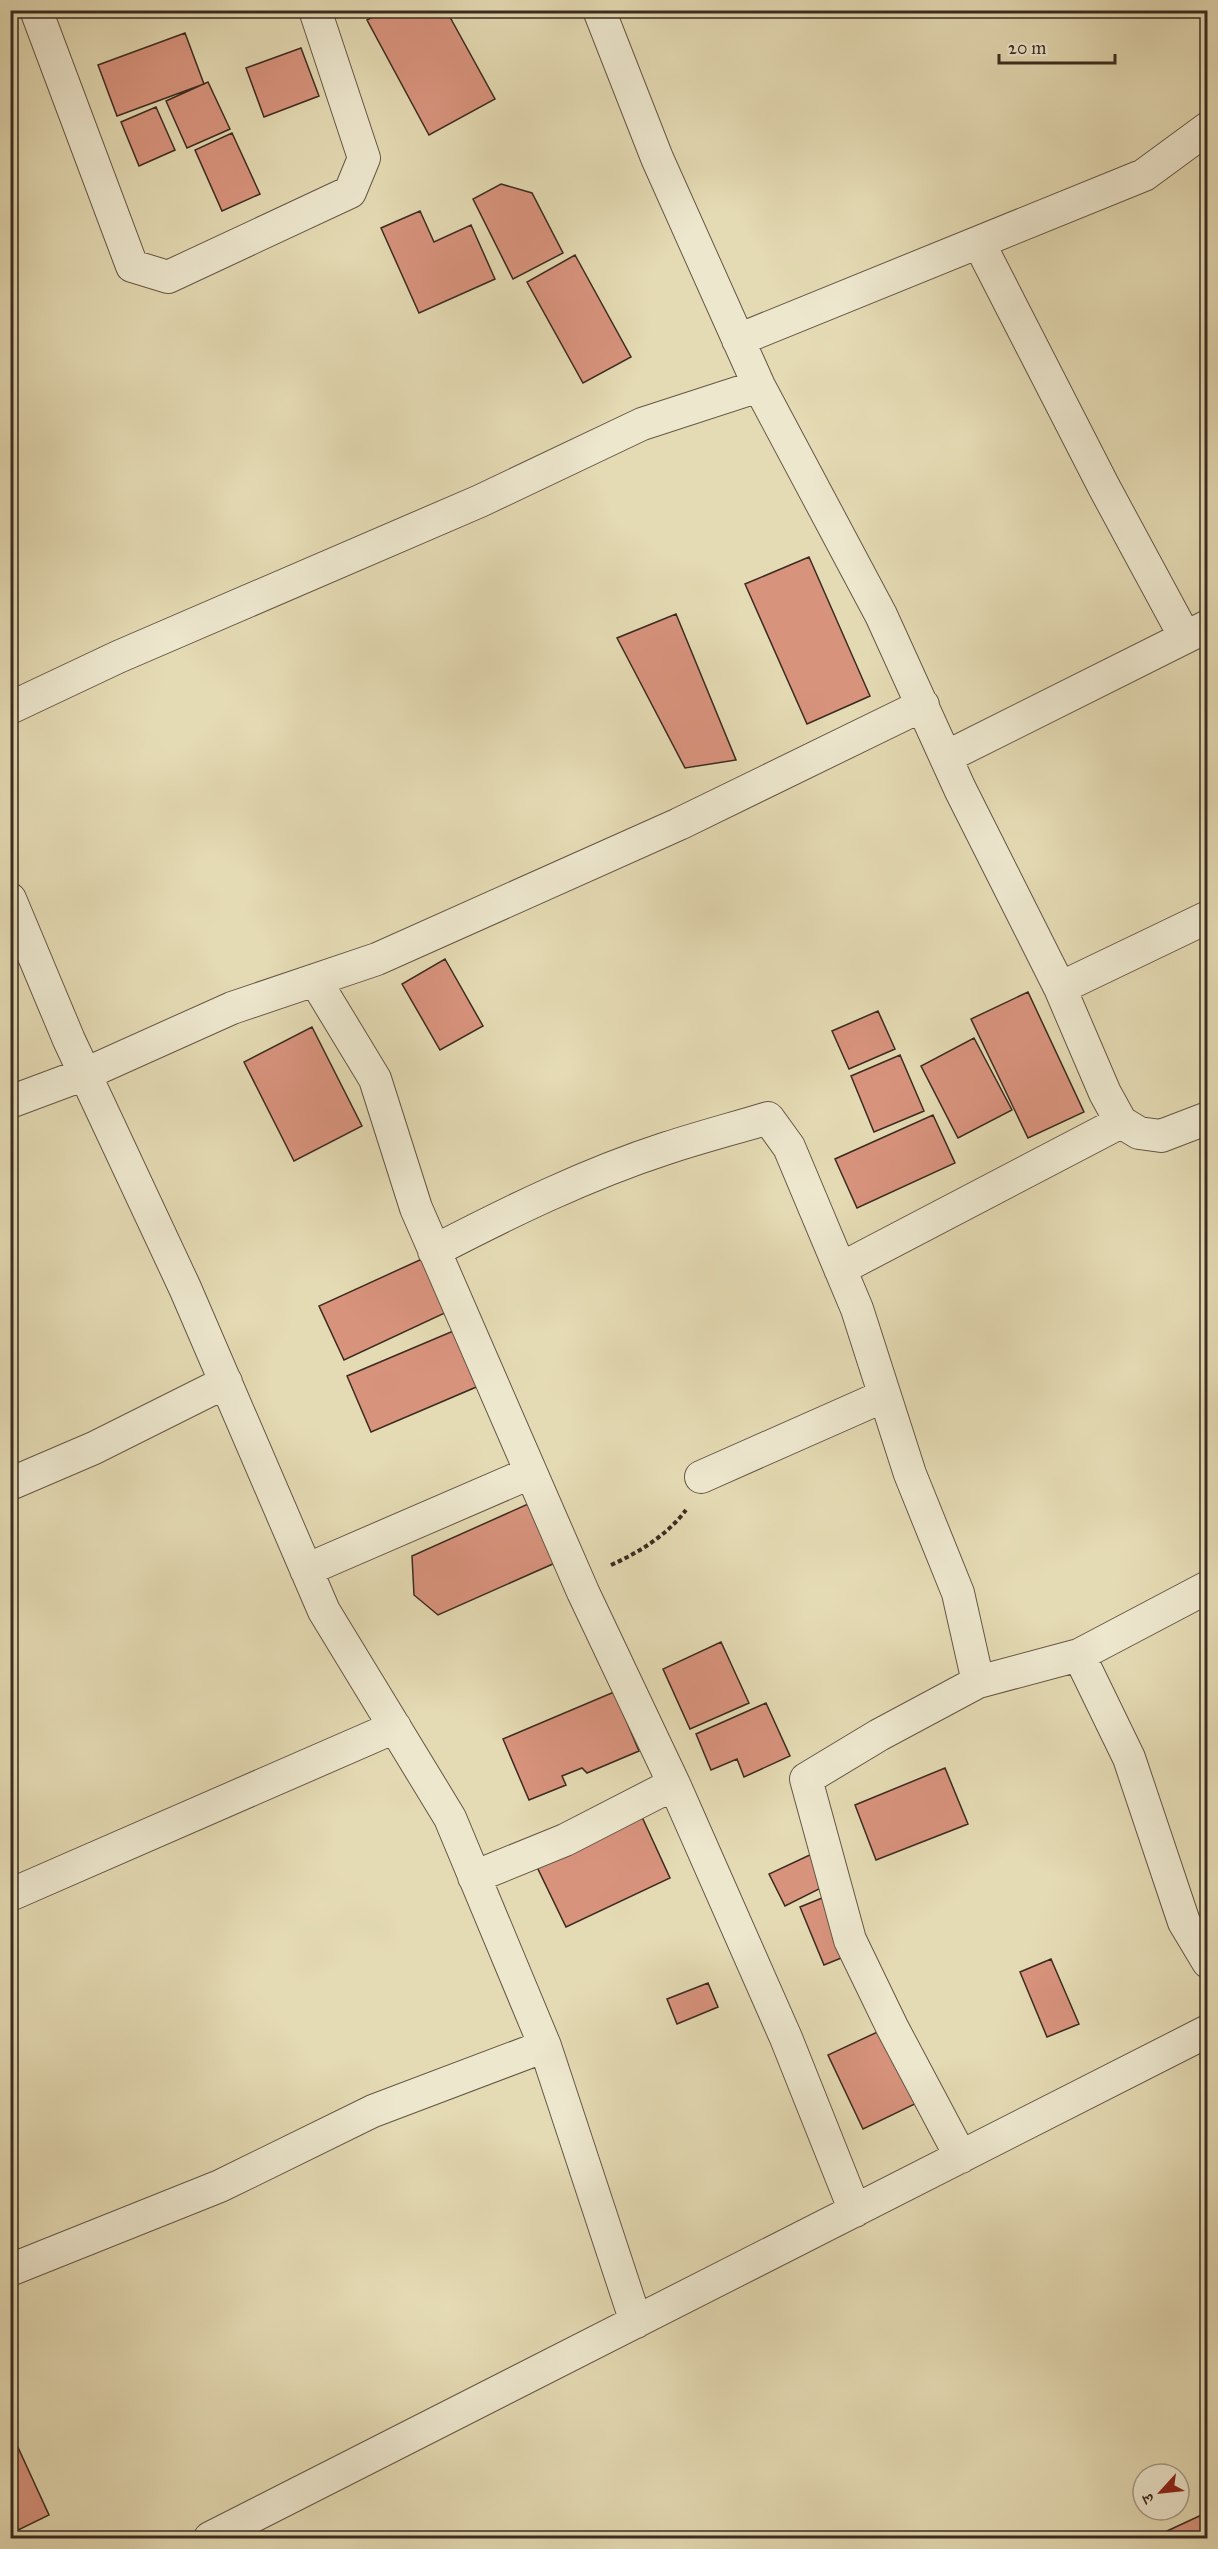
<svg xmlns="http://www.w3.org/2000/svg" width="1218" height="2549" font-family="'IM FELL Great Primer','Noto Serif Devanagari',serif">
<rect width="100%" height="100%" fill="#e4dab3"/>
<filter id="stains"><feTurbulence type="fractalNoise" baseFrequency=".00333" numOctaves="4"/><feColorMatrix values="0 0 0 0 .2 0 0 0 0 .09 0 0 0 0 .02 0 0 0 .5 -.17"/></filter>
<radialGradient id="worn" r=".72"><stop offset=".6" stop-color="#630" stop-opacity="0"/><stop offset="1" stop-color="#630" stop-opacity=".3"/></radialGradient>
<path fill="#d8937d" stroke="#3b2b20" stroke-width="1.5" d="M384,10H446L495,99L429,135L367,20Z
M185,33L204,84L117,116L98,65Z
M301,48L319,96L264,117L246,68Z
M208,82L230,129L187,148L166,101Z
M156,107L175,150L139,166L121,122Z
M232,133L260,194L222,211L195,150Z
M501,184L532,193L563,253L513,279L473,199Z
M420,211L434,242L471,225L495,279L419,313L381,228Z
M575,255L631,357L583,383L527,282Z
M809,557L870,696L807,724L745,584Z
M676,614L736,760L685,768L617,638Z
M445,959L483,1026L440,1050L402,984Z
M1028,992L1084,1112L1028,1138L971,1019Z
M878,1011L895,1049L849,1069L832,1031Z
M312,1027L362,1126L294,1161L244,1062Z
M974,1038L1012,1110L958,1138L921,1066Z
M900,1055L924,1111L874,1132L851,1076Z
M933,1115L955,1163L857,1208L835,1159Z
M422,1259L447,1312L344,1360L319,1306Z
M458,1329L481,1385L371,1432L347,1376Z
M537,1500L564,1559L438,1615L414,1595L412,1556Z
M721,1642L749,1703L690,1729L663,1669Z
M614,1692L639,1751L587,1773L582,1768L562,1776L566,1785L529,1800L503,1739Z
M766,1703L790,1756L744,1777L737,1759L711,1770L696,1734Z
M945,1768L968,1824L876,1860L855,1805Z
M642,1817L670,1878L566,1927L537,1867Z
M814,1853L829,1884L785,1906L769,1874Z
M827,1896L851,1954L824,1965L800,1907Z
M1051,1959L1079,2024L1047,2037L1020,1972Z
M708,1983L718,2007L677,2024L667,1999Z
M886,2028L921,2101L863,2129L828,2055Z
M10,2430L49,2515L10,2534Z
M1208,2512V2538H1152Z"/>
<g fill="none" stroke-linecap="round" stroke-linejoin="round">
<g stroke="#655745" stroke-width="34">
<path id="minor" d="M36,10L132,266L168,277L350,192L364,158L315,10
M599,10L657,158L759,386L881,615L960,789L1060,988L1105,1093L1121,1122L1139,1133L1161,1136L1208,1118
M979,243L1104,487L1185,637
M738,340L1144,175L1208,128
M10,708L118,657L480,501L642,424L759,386
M946,757L1208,626
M10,899L69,1040L185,1288L324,1611L450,1818L545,2046L636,2322
M315,980L375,1079L416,1208L583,1592L674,1784L786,2038L855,2211
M1060,988L1208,917
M10,1102L85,1074L232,1008L377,959L679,824L923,705
M434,1251C509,1212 587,1174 667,1148C701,1137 735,1128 768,1118L789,1147L857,1309L910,1474L958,1593L978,1682L879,1735L806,1779L850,1940L892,2027L961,2157
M840,1269L1121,1122
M701,1477L884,1396
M10,1484L94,1448L226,1382
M306,1570L530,1473
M1208,1587L1079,1655L1129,1758L1184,1922L1208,1962
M978,1682L1079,1655
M474,1877L565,1840L674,1784
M10,1895L395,1727
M10,2270L220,2186L373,2111L545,2046
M210,2538L1208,2031"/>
</g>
<path stroke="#3b2b20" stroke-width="4" stroke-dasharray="4.5 3" stroke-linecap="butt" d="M611,1565C640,1552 667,1535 686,1510"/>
<use href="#minor" stroke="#ede7ce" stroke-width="32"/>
</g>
<rect width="1218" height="2549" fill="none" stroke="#e4dab3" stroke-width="36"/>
<rect x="12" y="12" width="1194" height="2525" fill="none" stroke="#3b2b20" stroke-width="3"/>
<rect x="18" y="18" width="1182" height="2513" fill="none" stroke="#3b2b20" stroke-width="1.5"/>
<g transform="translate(1161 2492) rotate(243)"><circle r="28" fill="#ede7ce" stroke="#a69c88" stroke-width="1.5"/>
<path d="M0-4.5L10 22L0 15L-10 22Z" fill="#8f2418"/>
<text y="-9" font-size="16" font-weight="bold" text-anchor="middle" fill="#3b2b20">उ</text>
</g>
<path d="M999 54v9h116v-9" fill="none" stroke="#3b2b20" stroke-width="3"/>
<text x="1008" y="54" font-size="18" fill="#3b2b20" stroke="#ede7ce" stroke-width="4.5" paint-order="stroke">20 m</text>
<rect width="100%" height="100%" filter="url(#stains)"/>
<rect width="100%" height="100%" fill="url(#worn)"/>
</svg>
